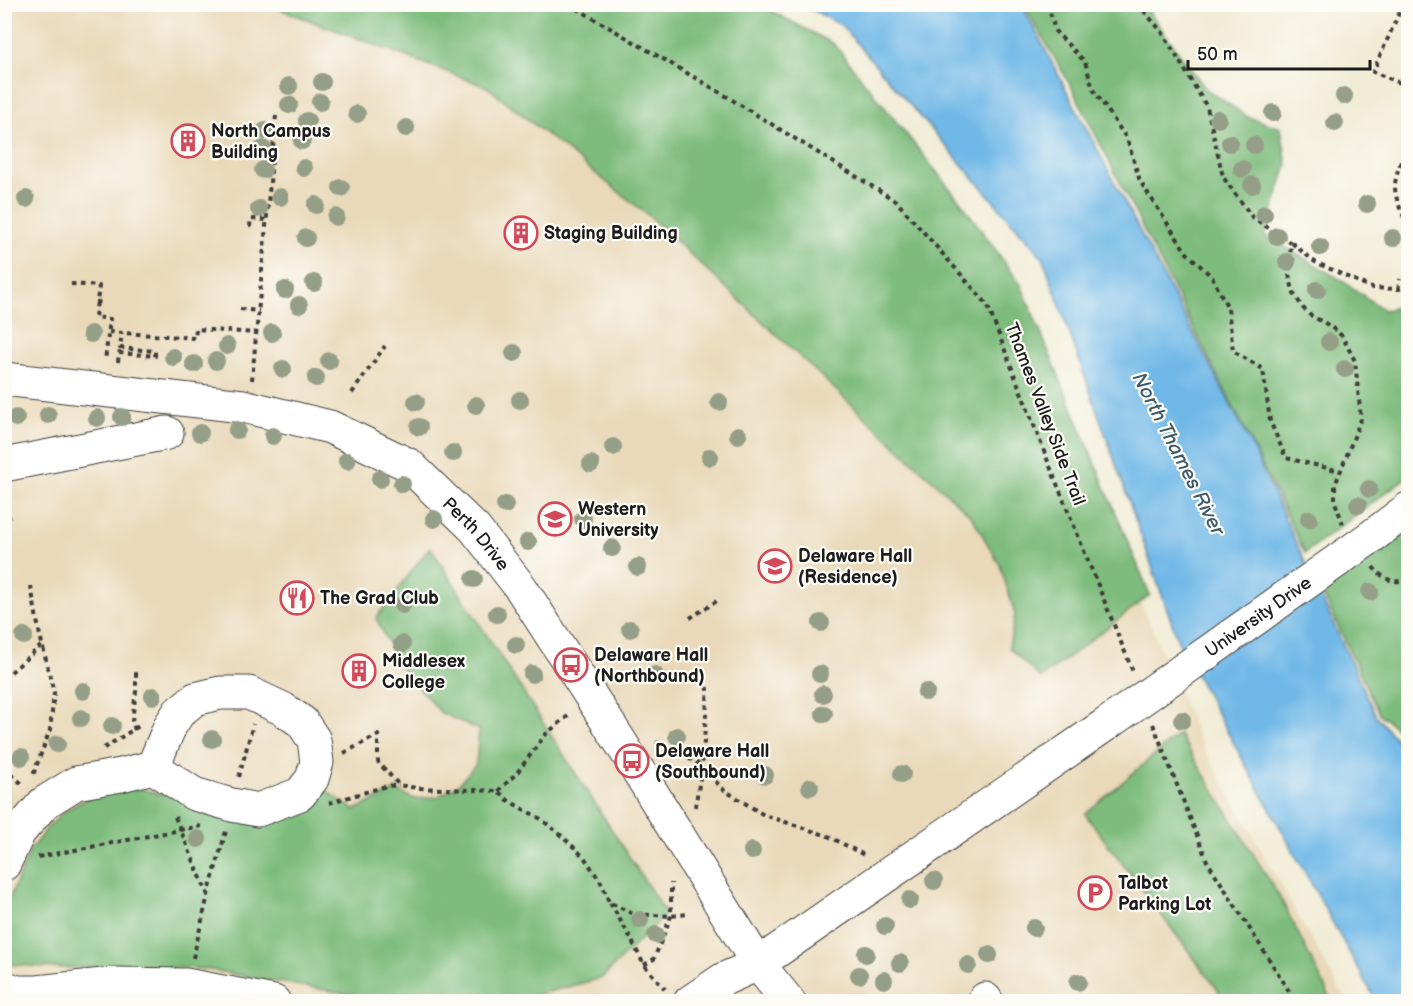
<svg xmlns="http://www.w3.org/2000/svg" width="1413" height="1006" font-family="'Balsamiq Sans',sans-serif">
<rect width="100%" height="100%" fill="#fdfcf7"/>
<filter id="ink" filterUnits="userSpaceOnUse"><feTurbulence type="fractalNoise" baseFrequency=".0167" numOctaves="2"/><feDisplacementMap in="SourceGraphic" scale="12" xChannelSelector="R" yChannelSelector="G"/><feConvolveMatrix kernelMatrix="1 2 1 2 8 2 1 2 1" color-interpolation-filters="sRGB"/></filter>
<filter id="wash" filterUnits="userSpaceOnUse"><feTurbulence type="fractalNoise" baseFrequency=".008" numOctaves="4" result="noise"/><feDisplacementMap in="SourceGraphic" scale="24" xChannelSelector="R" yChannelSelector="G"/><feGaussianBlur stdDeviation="1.35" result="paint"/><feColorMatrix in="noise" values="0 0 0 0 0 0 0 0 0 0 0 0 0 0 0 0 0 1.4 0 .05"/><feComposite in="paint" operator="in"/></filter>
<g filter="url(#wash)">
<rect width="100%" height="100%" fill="#f1ecd6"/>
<path fill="#e9d9ba" d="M5,4L658,5L1009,295L1201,743L1346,1001L5,1002Z"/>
<path fill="#7ebc7d" stroke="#4d6c4c" stroke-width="1.5" d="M269,5H760L834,44L963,205L1021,285L1150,595L1041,678L1009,648L1015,614L1000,565L972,517L649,216L487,87Z
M1024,5H1144L1205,88L1248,117L1281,128L1287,165L1265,235L1341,280L1384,310L1408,305V476L1305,553L1249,438L1073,90Z
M1408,532V738L1379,714L1322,592Z
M430,547L666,914L602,978L512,1001L394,1002L204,969L131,966L56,968L6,964L4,961V911L31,849L48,827L66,810L90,797L115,789L137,788L231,812L319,786L355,810L396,790L414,799L437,797L457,786L476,764L479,730L441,713L399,665L376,618Z
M1179,734L1281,899L1332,1001H1225L1218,990L1085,814Z"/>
<path fill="#6fb8e7" stroke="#466a82" stroke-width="1.5" d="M803,5H1022L1248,438L1376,716L1408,753V1001H1376L1180,646L1043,258L841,25Z"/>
</g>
<g filter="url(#ink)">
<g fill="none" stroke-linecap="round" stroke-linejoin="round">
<g stroke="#3c3b38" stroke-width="35">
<g id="minor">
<path id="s1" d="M4,379L243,406L330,427L409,465L475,529L521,588L621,743L758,964L789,1002"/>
<path d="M4,465L167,433"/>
<path d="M1375,534L1408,509"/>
<path d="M4,864L19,832L44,803L76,783L121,775L153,767L194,794L232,805L258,810L300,794L312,779L317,762L314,740L302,722L283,709L249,693H220L195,699L179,712L170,726L153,767"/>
<path d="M4,987L17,992H37L113,984L186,985L274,1002"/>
<path d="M985,999L987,1002"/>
<path d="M690,1002L724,979L758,964L1108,723"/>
</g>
</g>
<path stroke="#3c3b38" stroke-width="4" stroke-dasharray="4.5 4.5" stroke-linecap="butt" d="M569,4L721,93L896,201L987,304L1047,459L1133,672
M1048,4L1055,31L1085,62L1093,89L1127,139L1140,181L1186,252L1212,277L1228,308L1233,351L1263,369L1270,421L1286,458L1340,471
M1138,4L1162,32L1207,107L1223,177L1252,217L1291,243L1289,275L1294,294L1303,308L1310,315L1330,326L1342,336L1355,361L1361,419L1335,485V502L1343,524
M1391,4L1402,8
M1403,4L1373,72L1408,86
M1408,145C1404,155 1398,167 1396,178C1392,194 1401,211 1408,225
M249,226H250L251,219L267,220
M1292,243L1315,262L1372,288L1398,289L1408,288
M71,284L99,286L95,317L110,319L105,361
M1398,289L1400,279
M96,302H105
M240,309L259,311
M109,332L195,338L196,329L257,333
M118,362L119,353L155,356V351L120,348L122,333
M252,380L276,116
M352,393L385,346
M5,497L10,522
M1373,567C1382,578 1395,586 1408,578
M31,586L39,631L54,693L50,730L33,775
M690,618L720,599
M4,678L42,645
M1153,724L1207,861L1296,1002
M135,730L132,721L136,691V668
M656,742L696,762L724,790L764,815L828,836L866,856
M104,748L139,726
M344,753L378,735V762L399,785L416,788L498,791L509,801L541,819L563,837L584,857L601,882L609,902L633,914L671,916L689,914
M4,769L25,786
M239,777L253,724
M498,791L516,774L546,734L568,716
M329,803L386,786L399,785
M695,807L702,768L708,687
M175,817L208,895
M38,857L201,826
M610,903L629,935L644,965L665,989
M193,958L208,895L226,831
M644,965L654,959L671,916V883"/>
<use href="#minor" stroke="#fff" stroke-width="33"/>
<g stroke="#3c3b38" stroke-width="35" stroke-linecap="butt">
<g id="minor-bridge">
<path id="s2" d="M1108,723L1375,534"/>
</g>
</g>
<use href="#minor-bridge" stroke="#fff" stroke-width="33"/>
</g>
<g fill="#959f87">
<circle cx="322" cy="82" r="9"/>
<circle cx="289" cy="86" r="9"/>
<circle cx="1344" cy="96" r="9"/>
<circle cx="320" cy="102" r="9"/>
<circle cx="289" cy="105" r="9"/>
<circle cx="1273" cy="113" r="9"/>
<circle cx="357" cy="114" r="9"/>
<circle cx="1218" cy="119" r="9"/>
<circle cx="307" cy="121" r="9"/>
<circle cx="1335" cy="123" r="9"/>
<circle cx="406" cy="128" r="9"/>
<circle cx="265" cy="131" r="9"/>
<circle cx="302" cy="141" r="9"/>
<circle cx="1230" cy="143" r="9"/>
<circle cx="1254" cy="145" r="9"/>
<circle cx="263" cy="149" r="9"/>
<circle cx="304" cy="168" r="9"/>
<circle cx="1242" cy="169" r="9"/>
<circle cx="263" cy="170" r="9"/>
<circle cx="1252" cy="185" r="9"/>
<circle cx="341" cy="188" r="9"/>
<circle cx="280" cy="197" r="9"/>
<circle cx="26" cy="199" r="9"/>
<circle cx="1367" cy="204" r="9"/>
<circle cx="316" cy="205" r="9"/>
<circle cx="259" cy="209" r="9"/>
<circle cx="1264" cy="214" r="9"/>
<circle cx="336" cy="217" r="9"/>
<circle cx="1277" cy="236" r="9"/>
<circle cx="306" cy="238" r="9"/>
<circle cx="1393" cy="238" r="9"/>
<circle cx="1320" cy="247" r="9"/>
<circle cx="1287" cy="262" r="9"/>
<circle cx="314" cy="283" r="9"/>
<circle cx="285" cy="290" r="9"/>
<circle cx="1317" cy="290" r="9"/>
<circle cx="299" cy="305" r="9"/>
<circle cx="272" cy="333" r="9"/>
<circle cx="91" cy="334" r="9"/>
<circle cx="1329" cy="342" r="9"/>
<circle cx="227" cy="346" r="9"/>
<circle cx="514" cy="353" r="9"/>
<circle cx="173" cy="357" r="9"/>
<circle cx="216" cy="361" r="9"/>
<circle cx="329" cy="361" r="9"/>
<circle cx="194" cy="364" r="9"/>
<circle cx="283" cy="369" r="9"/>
<circle cx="1345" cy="369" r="9"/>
<circle cx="316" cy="378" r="9"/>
<circle cx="520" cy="400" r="9"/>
<circle cx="416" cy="402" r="9"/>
<circle cx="719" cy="402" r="9"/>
<circle cx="476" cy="405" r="9"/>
<circle cx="48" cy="415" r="9"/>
<circle cx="122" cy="417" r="9"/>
<circle cx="16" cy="418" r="9"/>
<circle cx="97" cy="418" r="9"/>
<circle cx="419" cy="427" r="9"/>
<circle cx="237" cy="430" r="9"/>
<circle cx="200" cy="433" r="9"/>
<circle cx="738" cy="435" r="9"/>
<circle cx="273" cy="436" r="9"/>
<circle cx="613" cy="447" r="9"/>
<circle cx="453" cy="453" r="9"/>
<circle cx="710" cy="457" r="9"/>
<circle cx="347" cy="461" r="9"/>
<circle cx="591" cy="464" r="9"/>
<circle cx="380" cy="479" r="9"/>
<circle cx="402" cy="484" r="9"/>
<circle cx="1369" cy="489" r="9"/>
<circle cx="505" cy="505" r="9"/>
<circle cx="1358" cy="505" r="9"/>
<circle cx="434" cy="519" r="9"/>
<circle cx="583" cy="519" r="9"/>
<circle cx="1309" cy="519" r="9"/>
<circle cx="528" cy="542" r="9"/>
<circle cx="612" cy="548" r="9"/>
<circle cx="638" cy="567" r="9"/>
<circle cx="474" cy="579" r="9"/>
<circle cx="1370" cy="592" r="9"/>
<circle cx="402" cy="605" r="9"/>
<circle cx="497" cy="614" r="9"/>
<circle cx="821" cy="623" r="9"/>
<circle cx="630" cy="629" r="9"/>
<circle cx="24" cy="636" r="9"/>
<circle cx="402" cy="644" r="9"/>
<circle cx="516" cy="645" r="9"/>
<circle cx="532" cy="674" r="9"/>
<circle cx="820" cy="674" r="9"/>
<circle cx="655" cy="675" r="9"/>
<circle cx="83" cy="691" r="9"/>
<circle cx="926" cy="692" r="9"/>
<circle cx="823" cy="694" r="9"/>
<circle cx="153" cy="696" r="9"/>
<circle cx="824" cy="714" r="9"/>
<circle cx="81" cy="718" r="9"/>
<circle cx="1182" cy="720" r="9"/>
<circle cx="112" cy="726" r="9"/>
<circle cx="677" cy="736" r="9"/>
<circle cx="212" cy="739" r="9"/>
<circle cx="57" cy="744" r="9"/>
<circle cx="21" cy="757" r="9"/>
<circle cx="902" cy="774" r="9"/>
<circle cx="765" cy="775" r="9"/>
<circle cx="810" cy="787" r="9"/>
<circle cx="198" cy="839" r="9"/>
<circle cx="752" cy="851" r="9"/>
<circle cx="934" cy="881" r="9"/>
<circle cx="910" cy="900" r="9"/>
<circle cx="640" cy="920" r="9"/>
<circle cx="885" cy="926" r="9"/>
<circle cx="1034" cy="928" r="9"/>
<circle cx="656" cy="935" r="9"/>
<circle cx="866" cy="954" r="9"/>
<circle cx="989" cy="955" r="9"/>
<circle cx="900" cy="963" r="9"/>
<circle cx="968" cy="965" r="9"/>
<circle cx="859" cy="975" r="9"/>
<circle cx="884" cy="980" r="9"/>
<circle cx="1078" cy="982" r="9"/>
</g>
</g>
<defs>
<g id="building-ring" transform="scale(1.725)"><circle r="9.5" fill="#fdfcf7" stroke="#d1495b" stroke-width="1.5"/><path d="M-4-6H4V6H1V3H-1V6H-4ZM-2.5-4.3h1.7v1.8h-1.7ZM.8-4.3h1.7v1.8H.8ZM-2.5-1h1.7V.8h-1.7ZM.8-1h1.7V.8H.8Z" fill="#d1495b"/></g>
<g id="university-ring" transform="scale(1.725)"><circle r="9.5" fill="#fdfcf7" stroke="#d1495b" stroke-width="1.5"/><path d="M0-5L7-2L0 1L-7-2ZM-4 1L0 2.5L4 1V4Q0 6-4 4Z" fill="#d1495b"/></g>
<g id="restaurant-ring" transform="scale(1.725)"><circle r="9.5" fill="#fdfcf7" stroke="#d1495b" stroke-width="1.5"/><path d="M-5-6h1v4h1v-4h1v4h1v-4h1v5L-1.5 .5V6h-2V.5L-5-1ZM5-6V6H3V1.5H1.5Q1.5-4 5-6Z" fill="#d1495b"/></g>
<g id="bus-ring" transform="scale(1.725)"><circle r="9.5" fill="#fdfcf7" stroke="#d1495b" stroke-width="1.5"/><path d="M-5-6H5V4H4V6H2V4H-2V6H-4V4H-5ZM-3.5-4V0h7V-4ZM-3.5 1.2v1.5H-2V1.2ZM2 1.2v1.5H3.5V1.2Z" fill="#d1495b"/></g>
<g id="parking-ring" transform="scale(1.725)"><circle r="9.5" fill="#fdfcf7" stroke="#d1495b" stroke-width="1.5"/><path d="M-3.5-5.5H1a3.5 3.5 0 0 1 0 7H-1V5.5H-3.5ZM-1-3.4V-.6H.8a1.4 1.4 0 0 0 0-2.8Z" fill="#d1495b"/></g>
</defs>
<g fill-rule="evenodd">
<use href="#building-ring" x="188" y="141"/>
<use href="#building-ring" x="521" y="233"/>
<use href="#university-ring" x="555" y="519"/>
<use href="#university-ring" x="775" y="566"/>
<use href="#restaurant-ring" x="297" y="598"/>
<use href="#bus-ring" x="571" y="665"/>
<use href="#building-ring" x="359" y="671"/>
<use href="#bus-ring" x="632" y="761"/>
<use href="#parking-ring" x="1095" y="893"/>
</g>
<g text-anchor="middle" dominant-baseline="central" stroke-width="4.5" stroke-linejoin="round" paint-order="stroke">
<g font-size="18" font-weight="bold" fill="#1c1c1c" stroke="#fdfcf7" text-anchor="start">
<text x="211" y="131">North Campus<tspan x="211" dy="21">Building</tspan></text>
<text x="544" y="233">Staging Building</text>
<text x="578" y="509">Western<tspan x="578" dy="21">University</tspan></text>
<text x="798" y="556">Delaware Hall<tspan x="798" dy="21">(Residence)</tspan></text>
<text x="320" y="598">The Grad Club</text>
<text x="594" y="655">Delaware Hall<tspan x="594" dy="21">(Northbound)</tspan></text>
<text x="382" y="661">Middlesex<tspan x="382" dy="21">College</tspan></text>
<text x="655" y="751">Delaware Hall<tspan x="655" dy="21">(Southbound)</tspan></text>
<text x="1118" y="883">Talbot<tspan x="1118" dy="21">Parking Lot</tspan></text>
</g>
<g font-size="18" fill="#1c1c1c" stroke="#fdfcf7">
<text transform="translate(1045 414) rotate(69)">Thames Valley Side Trail</text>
<text stroke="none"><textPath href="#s1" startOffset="514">Perth Drive</textPath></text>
<text stroke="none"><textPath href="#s2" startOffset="184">University Drive</textPath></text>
</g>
<g font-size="20" font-style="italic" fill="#3d5a6d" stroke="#fdfcf7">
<text transform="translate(1178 454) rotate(63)">North Thames River</text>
</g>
</g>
<rect width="1413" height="1006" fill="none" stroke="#fdfcf7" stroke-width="24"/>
<path d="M1188 60v9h182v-9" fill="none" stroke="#1c1c1c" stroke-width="3"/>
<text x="1197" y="60" font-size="18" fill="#1c1c1c" stroke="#fdfcf7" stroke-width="4.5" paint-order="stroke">50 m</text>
</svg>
